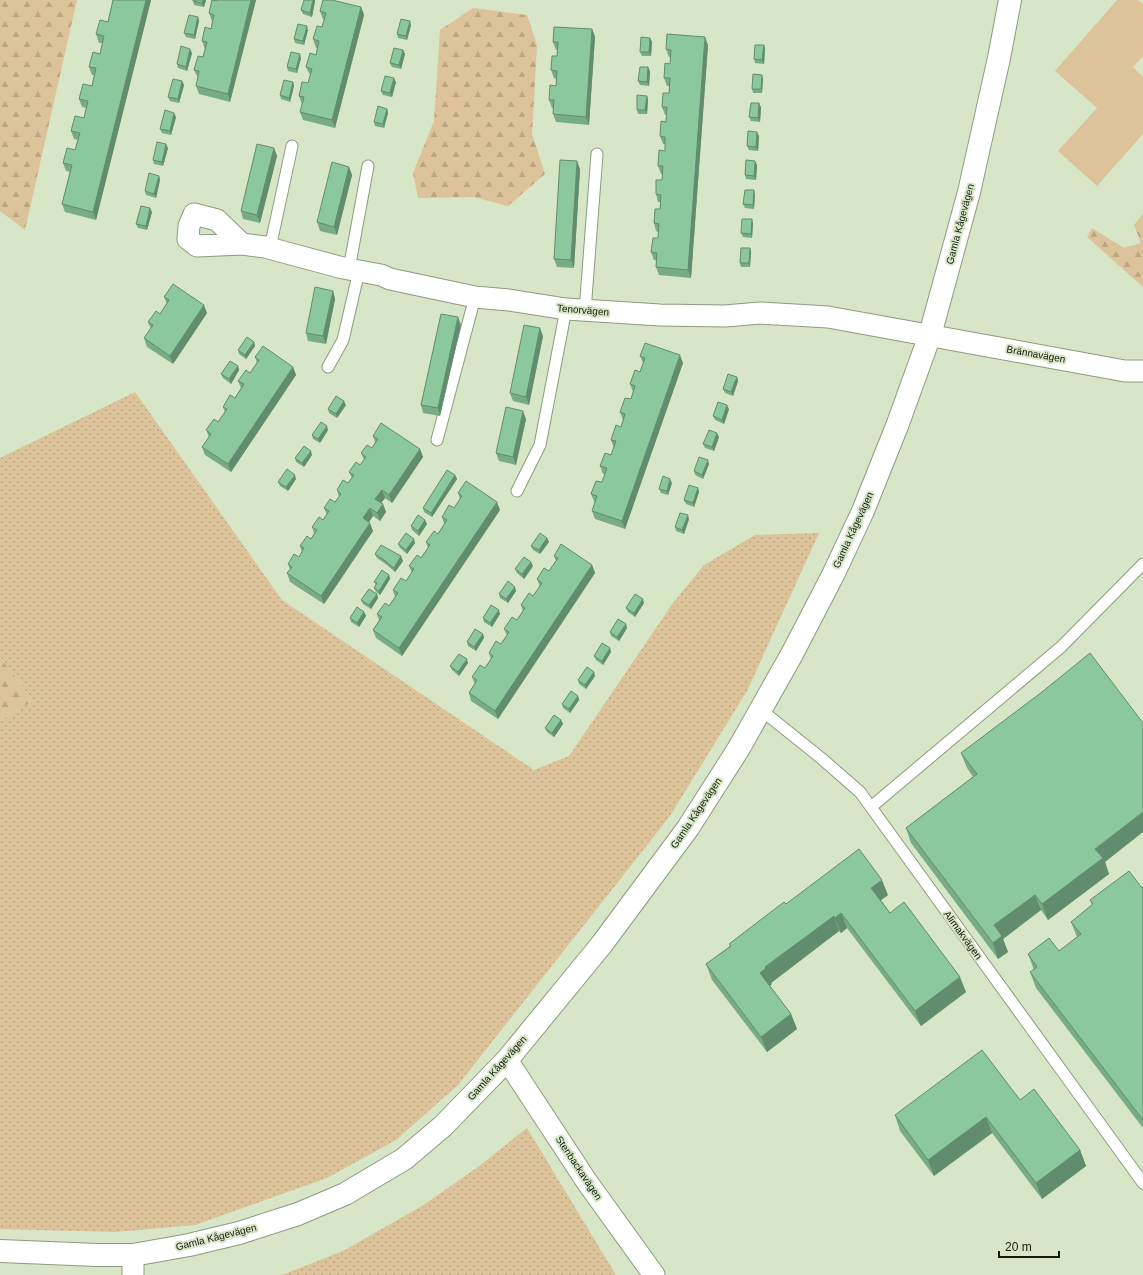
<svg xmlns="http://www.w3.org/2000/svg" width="1143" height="1275" font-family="Arial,sans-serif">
<defs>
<pattern id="grass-dots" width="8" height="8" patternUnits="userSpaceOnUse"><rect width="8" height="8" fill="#ddc399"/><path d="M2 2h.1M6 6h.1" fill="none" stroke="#bda783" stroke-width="1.8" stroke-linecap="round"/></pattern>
<pattern id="forest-firs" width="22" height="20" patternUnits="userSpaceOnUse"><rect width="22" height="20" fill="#ddc399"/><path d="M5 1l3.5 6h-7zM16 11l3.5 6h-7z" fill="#bda783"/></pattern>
</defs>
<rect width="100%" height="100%" fill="#d7e6c7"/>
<path fill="url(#grass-dots)" d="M135,392L282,600L534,770L569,756L673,603L704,565L755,535L819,533L747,691L670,816L458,1085L396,1140L327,1178L195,1225L116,1232L0,1229V721L33,701L0,657V458Z
M527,1128L616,1275H282L343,1251L422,1206L478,1167Z"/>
<path fill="url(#forest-firs)" d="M0,0H77L25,230L0,211Z
M473,8L527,15L537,45L532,134L545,174L508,206L473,197L418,198L413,173L434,121L440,30Z
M1143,214V287L1087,237L1092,228L1124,248L1141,243L1134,225Z
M0,657L33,701L0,721Z"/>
<path fill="#ddc399" d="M1117,0H1138L1143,4V56L1133,67L1143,77V134L1097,186L1058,151L1097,108L1055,71Z"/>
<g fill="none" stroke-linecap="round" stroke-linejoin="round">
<g stroke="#8d9b7e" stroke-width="13">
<path id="service" d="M270,248L292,146
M349,269L368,166
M585,311L597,154
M328,367L343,340L359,271
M437,440L475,297
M517,491L540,445L566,309
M760,709L821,758L860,792L1143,1183
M871,807L1061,647L1143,564"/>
</g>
<g stroke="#8d9b7e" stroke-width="23">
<path id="minor" d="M242,244L197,246L188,239L189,226L194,214L217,220L242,244L265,247L343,268L381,275L390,279L475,297L509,300L566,309L660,315L725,316L760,313L828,317L1125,371H1143
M507,1060L587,1182L654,1275
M133,1275V1255"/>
</g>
<g stroke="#8d9b7e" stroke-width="24">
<path id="tertiary" d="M0,1251L97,1255H133L189,1245L239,1233L298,1214L345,1194L404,1159L443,1126L507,1060L602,944L688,828L739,748L792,654L833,575L863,511L897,426L930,335L969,192L999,58L1010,0"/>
</g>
<use href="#service" stroke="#fff" stroke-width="11"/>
<use href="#minor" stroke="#fff" stroke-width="21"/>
<use href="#tertiary" stroke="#fff" stroke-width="22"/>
</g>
<path fill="#78ac87" d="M113,0H151L96,220L65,212L62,204L70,172L66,171L63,163L75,150L78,140L74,139L71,131L84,118L86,108L82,107L79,99L92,86L94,75H92L89,67L100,54L103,43H99L96,34L108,22Z
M193,0H206L204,7L194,5Z
M217,0H256L230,102L199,94L196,86L198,78L194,70L203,57L205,49L202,41L211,29L212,22V21L209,13Z
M315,1L312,17L303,14L301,10Z
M361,7L364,15L335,128L303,120L300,112L302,104L299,96L308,83L310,75L306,67L316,55L317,48H316L313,39L322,27L324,20L323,19L320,11Z
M198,17L199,21L195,39L186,37L184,33Z
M411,25L407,40L398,38L397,34Z
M592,29L595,37L589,125L556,122L553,114L554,108H552L549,100L556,86V79L554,78L551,70L557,56L558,50H556L553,42Z
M308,30L304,45L295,43L294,39Z
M650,38L652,42L651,56H642L640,52Z
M708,45L691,278L659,275L656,267L657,261L654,260L651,252L658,238V232L656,231L654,223L660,209L661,202H658L656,194L662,180V174H661L658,166L665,151V144H663L660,136L666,122L667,115H665L662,107L669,93V86H667L664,78L670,64L671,58L669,57L666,49Z
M764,45L765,49L764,64L755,63L754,59Z
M403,50L405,54L401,69L392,67L390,63Z
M192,53L187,71L178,68L177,64Z
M301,58L297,73L288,71L287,67Z
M650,71L649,86L640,85L638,81Z
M763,79L762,93H753L752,89Z
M182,81L184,85L179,103L170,101L168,97Z
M293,82L294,86L290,102L281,99L280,95Z
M396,82L392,97L383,95L381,91Z
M647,96L648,100L647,114H638L637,110Z
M761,107L760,122L751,121L749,117Z
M387,109L388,113L384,128L375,126L374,122Z
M176,117L171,135L162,133L160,129Z
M759,136L758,151L749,150L747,146Z
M168,148L163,166L154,164L153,160Z
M274,148L277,156L260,223L243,219L241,211Z
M757,165L756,180L746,179L745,175Z
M349,167L352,175L337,235L320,231L317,222Z
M580,169L574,268L557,267L554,259Z
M159,176L160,180L156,198L146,195L145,191Z
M755,194L754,209L745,208L743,204Z
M152,212L147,230L138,228L136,224Z
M753,223L752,238L743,237L741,233Z
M750,248L751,252L750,267H741L740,263Z
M333,291L335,299L326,344L308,341L306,333Z
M164,297L207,313L173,364L147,347L144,338L151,329L148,322L160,314L167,304Z
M461,325L440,416L423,413L421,405Z
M543,336L529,405L513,401L510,393Z
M254,342L255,346L246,359L239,354L238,350Z
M640,356L683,363L625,529L595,519L592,511L595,503L591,494L602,482L605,474H603L600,466L611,455L614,448L611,440L621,427L623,420L620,412L631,399L633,392L630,384L640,372L643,363Z
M255,357L293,367L296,375L231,472L205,455L202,447L209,437L206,430L218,422L225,412L223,407L235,398L241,388L238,381L250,373L257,363Z
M238,366L239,370L231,384L223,378L221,374Z
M737,377L738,381L733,396L725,393L723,389Z
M346,405L337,418L329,413L328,409Z
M729,409L724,424L715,420L713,416Z
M526,419L516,465L499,461L496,453Z
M328,430L320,443L313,439L312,435Z
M373,436L420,449L423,457L392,503L385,498L381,503L383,504L386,512L380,521L373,516L369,522L373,531L324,604L290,582L287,573L290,570L288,564L299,557L302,552L300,546L311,539L314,533L312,527L323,520L327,515L324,508L335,502L339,497L337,490L348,483L352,478L349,472L360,465L364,460L361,453L372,448L375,442Z
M719,437L714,451L705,448L703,444Z
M312,455L304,467L296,462L295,458Z
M709,464L703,479L695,475L694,471Z
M455,475L457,479L432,517L424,512L423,508Z
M296,479L288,491L280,486L278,482Z
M672,483L668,495L661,493L659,489Z
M698,488L699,492L694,507L686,504L684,500Z
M458,493L500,510L402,656L376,638L373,630L379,620L377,614L389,606L395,597L393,590L406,581L412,573L409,566L421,558L428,548L426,542L438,534L444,524L442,517L454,508L460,499Z
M689,519L684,534L676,531L675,527Z
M427,524L419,536L412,530L411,526Z
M547,538L549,542L540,554L533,550L531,546Z
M415,543L407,554L400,548L398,544Z
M375,554L403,561L395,572L388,566L387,565L377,558Z
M554,556L592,565L595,573L498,719L471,701L469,693L475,684L472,677L485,668L491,659L489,653L501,644L507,635L504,629L517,620L523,611L521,605L533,596L540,587L537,579L549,571L556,561Z
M533,566L524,579L517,573L515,569Z
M389,575L390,579L380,595L376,592L374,588L376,585L374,582Z
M516,591L508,603L500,598L499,594Z
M377,594L378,598L371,609L363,604L361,600Z
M644,603L635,617L628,612L626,608Z
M364,612L366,616L359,627L351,622L350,618Z
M500,614L492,627L484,622L483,618Z
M627,628L619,641L611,636L610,632Z
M483,634L484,638L476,651L468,646L467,642Z
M611,652L603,665L596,660L594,656Z
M468,663L459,676L452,670L450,666Z
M595,676L586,689L579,684L578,680Z
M578,696L579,700L570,713L563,708L562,704Z
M561,720L563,724L554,737L547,732L545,728Z
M961,753L1105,862L1109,874L1048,920L1041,910L1003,939L1008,952L998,959L911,843L906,828L973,777L967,768Z
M1143,887V1128L1036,988L1030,972L1034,970L1028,954L1059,951L1077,937L1071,922L1092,905L1090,900L1142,888Z
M888,895L881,900L890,913L966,992L921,1026L847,928L841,933L839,931L771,983L772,984L770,986L791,1014L797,1029L767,1052L712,980L706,964L730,946L729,944L786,904Z
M1020,1100L1080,1150L1086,1166L1042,1199L992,1133L934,1176L900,1131L895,1115Z"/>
<path fill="#628c6e" d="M146,0H151L96,220L93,212Z
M203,0H206L204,7L202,3Z
M251,0H256L230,102L228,94Z
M313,0H315V1L312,17L310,13Z
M361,7L364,15L335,128L332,120Z
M198,17L199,21L195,39L194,35Z
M410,21L411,25L407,40L406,36Z
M307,26L308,30L304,45L303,41Z
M592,29L595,37L589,125L586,117Z
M705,37L708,45L691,278L688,270Z
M650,38L652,42L651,56L649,52Z
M764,45L765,49L764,64L762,60Z
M190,49L192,53L187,71L186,67Z
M403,50L405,54L401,69L399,65Z
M300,54L301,58L297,73L296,69Z
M648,67L650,71L649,86L647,82Z
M762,75L763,79L762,93L761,89Z
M394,78L396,82L392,97L390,93Z
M182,81L184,85L179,103L178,99Z
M293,82L294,86L290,102L289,98Z
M647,96L648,100L647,114L645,110Z
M759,103L761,107L760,122L758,118Z
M387,109L388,113L384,128L383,124Z
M174,113L176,117L171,135L170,131Z
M757,132L759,136L758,151L756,147Z
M166,144L168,148L163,166L162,162Z
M274,148L277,156L260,223L257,215Z
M577,161L580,169L574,268L571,260Z
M755,161L757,165L756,180L754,176Z
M349,167L352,175L337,235L334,227Z
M159,176L160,180L156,198L154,194Z
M754,190L755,194L754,209L753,205Z
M150,208L152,212L147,230L146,226Z
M752,219L753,223L752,238L751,234Z
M750,248L751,252L750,267L749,263Z
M333,291L335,299L326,344L323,336Z
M204,305L207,313L173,364L170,356Z
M458,317L461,325L440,416L438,408Z
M540,328L543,336L529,405L526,397Z
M254,342L255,346L246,359L245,355Z
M680,355L683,363L625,529L622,521Z
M238,366L239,370L231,384L229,379Z
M293,367L296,375L231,472L228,464Z
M737,377L738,381L733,396L731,392Z
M344,401L346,405L337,418L336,414Z
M727,405L729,409L724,424L722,420Z
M523,411L526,419L516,465L513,457Z
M327,426L328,430L320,443L318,439Z
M717,433L719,437L714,451L712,447Z
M420,449L423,457L392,503L389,495Z
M311,451L312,455L304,467L302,463Z
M708,460L709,464L703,479L702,475Z
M295,475L296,479L288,491L286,487Z
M455,475L457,479L432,517L431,513Z
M670,479L672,483L668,495L667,491Z
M698,488L699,492L694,507L693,503Z
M382,490L385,498L378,507L375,499Z
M497,502L500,510L402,656L399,648Z
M383,504L386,512L380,521L377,513Z
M370,508L373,516L366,526L363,518Z
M688,515L689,519L684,534L682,530Z
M425,520L427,524L419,536L418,531Z
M370,523L373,531L324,604L321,596Z
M547,538L549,542L540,554L539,550Z
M414,539L415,543L407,554L406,550Z
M401,556L403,561L395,572L394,568Z
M531,562L533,566L524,579L522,574Z
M592,565L595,573L498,719L495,711Z
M389,575L390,579L380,595L379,591Z
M515,587L516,591L508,603L506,599Z
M377,594L378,598L371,609L369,605Z
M643,599L644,603L635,617L634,613Z
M499,610L500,614L492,627L490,623Z
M364,612L366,616L359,627L357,623Z
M626,624L627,628L619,641L617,637Z
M483,634L484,638L476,651L474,647Z
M610,648L611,652L603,665L602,661Z
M467,659L468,663L459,676L458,672Z
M594,672L595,676L586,689L585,685Z
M578,696L579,700L570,713L569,709Z
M561,720L563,724L554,737L552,733Z
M1143,812V832L1105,862L1109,874L1048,920L1042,904L1095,849Z
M882,880L888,895L877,903L871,888Z
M1035,895L1041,910L1003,939L1008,952L998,959L993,943L994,925Z
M841,913L847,928L841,933L835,918Z
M834,916L839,931L771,983L772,984L766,988L760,973L765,967Z
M960,977L966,992L921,1026L915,1011Z
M791,1014L797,1029L767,1052L761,1037Z
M986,1117L992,1133L934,1176L928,1160Z
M1080,1150L1086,1166L1042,1199L1036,1183Z"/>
<path fill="#8cc89d" stroke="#628c6e" d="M113,0H146L93,212L62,204L72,165L63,163L67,148L75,150L80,133L71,131L75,116L84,118L88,101L79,99L83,84L92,86L96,68L89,67L93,52L100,54L104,36L96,34L100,20L108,22Z
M193,0H203L202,3L193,1Z
M212,0L217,1V0H251L228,94L196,86L199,71L194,70L198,56L203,57L207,42L202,41L205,27L211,29L214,15L209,13Z
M304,0H313L310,13L301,10Z
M323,0H332L361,7L332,120L300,112L304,97L299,96L302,82L308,83L312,69L306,67L310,53L316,55L319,41L313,39L317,26L322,27L326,13L320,11Z
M189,15L198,17L194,35L184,33Z
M401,19L410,21L406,36L397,34Z
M298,24L307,26L303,41L294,39Z
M554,27L592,29L586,117L553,114L554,100H549L550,85L556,86L557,71L551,70L552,56H557L558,42H553Z
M667,34L705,37L688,270L656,267L657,253L651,252L653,238H658L659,224L654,223L655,209H660L661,195L656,194V180H662L663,166H658L659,150L665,151V137L660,136L661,121L666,122L667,107H662L663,93H669L670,78H664L665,63L670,64L671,50L666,49Z
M641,37L650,38L649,52H640Z
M755,45H764L762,60L754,59Z
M181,46L190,49L186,67L177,64Z
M394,48L403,50L399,65L390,63Z
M291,52L300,54L296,69L287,67Z
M640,67H648L647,82L638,81Z
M753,74L762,75L761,89H752Z
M385,76L394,78L390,93L381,91Z
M173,79L182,81L178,99L168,97Z
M284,80L293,82L289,98L280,95Z
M637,95L647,96L645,110H637Z
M751,103H759L758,118L749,117Z
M378,106L387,109L383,124L374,122Z
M165,110L174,113L170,131L160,129Z
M748,131L757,132L756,147L747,146Z
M157,142L166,144L162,162L153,160Z
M257,144L274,148L257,215L241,211Z
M560,160L577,161L571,260L554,259Z
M746,160L755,161L754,176L745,175Z
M332,162L349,167L334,227L317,222Z
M149,173L159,176L154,194L145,191Z
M745,190H754L753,205L743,204Z
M141,206L150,208L146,226L136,224Z
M742,219H752L751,234L741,233Z
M741,248H750L749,263H740Z
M173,284L204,305L170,356L144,338L153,325L148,322L156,311L160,314L169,300L164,297Z
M315,287L333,291L323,336L306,333Z
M441,314L458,317L438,408L421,405Z
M524,325L540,328L526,397L510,393Z
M247,337L254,342L245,355L238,350Z
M645,343L680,355L622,521L592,511L597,496L591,494L596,481L602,482L607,468L600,466L605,453L611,455L616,441L611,440L616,425L621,427L625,414L620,412L625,398L631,399L635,386L630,384L635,370L640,372L645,358L640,356Z
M263,346L293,367L228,464L202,447L211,434L206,430L214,419L218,422L227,409L223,407L230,395L235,398L244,384L238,381L246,370L250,373L259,360L255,357Z
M230,361L238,366L229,379L221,374Z
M728,374L737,377L731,392L723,389Z
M336,396L344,401L336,414L328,409Z
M718,402L727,405L722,420L713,416Z
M506,407L523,411L513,457L496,453Z
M321,422L327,426L318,439L312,435Z
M381,423L420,449L389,495L382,490L375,499L383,504L377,513L370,508L363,518L370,523L321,596L287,573L292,567L288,564L294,554L299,557L304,548L300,546L307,536L311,539L317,530L312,527L319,517L323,520L329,511L324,508L330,499L335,502L341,494L337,490L343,480L348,483L354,475L349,472L356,462L360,465L366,457L361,453L367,445L372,448L378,439L373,436Z
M709,430L717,433L712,447L703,444Z
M304,446L311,451L302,463L295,458Z
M699,457L708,460L702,475L694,471Z
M287,469L295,475L286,487L278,482Z
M447,470L455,475L431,513L423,508Z
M663,476L670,479L667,491L659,489Z
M466,481L497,502L399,648L373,630L382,617L377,614L385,603L389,606L398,593L393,590L401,578L406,581L414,569L409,566L417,555L421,558L430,545L426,542L434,531L438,534L447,520L442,517L449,505L454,508L462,496L458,493Z
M689,485L698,488L693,503L684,500Z
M680,513L688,515L682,530L675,527Z
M418,515L425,520L418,531L411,526Z
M406,533L414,539L406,550L398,544Z
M540,533L547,538L539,550L531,546Z
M561,544L592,565L495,711L469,693L477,680L472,677L480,665L485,668L493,656L489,653L496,641L501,644L509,632L504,629L512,617L517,620L525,608L521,605L529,593L533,596L542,583L537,579L544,568L549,571L558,558L554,556Z
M381,545L401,556L394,568L386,562H387L375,554Z
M524,557L531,562L522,574L515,569Z
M382,570L389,575L379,591L374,588L377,583L374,582Z
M508,581L515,587L506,599L499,594Z
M369,589L377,594L369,605L361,600Z
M635,594L643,599L634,613L626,608Z
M491,605L499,610L490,623L483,618Z
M357,607L364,612L357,623L350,618Z
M618,619L626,624L617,637L610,632Z
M475,629L483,634L474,647L467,642Z
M602,643L610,648L602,661L594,656Z
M1090,653L1143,723V812L1095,849L1103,858L1042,904L1035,895L994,925L1002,936L993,943L906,828L977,774L961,753L1042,692Z
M459,654L467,659L458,672L450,666Z
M587,667L594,672L585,685L578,680Z
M571,691L578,696L569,709L562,704Z
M554,715L561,720L552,733L545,728Z
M859,849L882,880L871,888L890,913L904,902L960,977L915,1011L841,913L835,918L834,916L765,967L766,968L760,973L791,1014L761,1037L706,964L731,946L729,944L784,902L786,904Z
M1129,871L1142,888L1143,887V1120L1030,972L1037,967L1028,954L1049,938L1059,951L1081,934L1071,922L1093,904L1090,900Z
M982,1050L1020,1100L1034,1089L1080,1150L1036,1183L986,1117L928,1160L895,1115Z"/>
<g text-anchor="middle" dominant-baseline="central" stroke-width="4" stroke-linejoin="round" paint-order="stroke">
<g font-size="10" fill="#151a10" stroke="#d7e6c7">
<text transform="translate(960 224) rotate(-75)">Gamla Kågevägen</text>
<text transform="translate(583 310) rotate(5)">Tenorvägen</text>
<text transform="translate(1036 354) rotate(10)">Brännavägen</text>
<text transform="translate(853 530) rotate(-65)">Gamla Kågevägen</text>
<text transform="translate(696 813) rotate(-56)">Gamla Kågevägen</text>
<text transform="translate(963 935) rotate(54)">Alimakvägen</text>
<text transform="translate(497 1068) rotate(-48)">Gamla Kågevägen</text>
<text transform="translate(579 1168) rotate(56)">Stenbackavägen</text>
<text transform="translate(216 1237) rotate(-14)">Gamla Kågevägen</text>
</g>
</g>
<path d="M999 1251v6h60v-6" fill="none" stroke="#151a10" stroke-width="2"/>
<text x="1005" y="1251" font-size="12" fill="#151a10" stroke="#d7e6c7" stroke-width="3" paint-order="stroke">20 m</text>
</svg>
